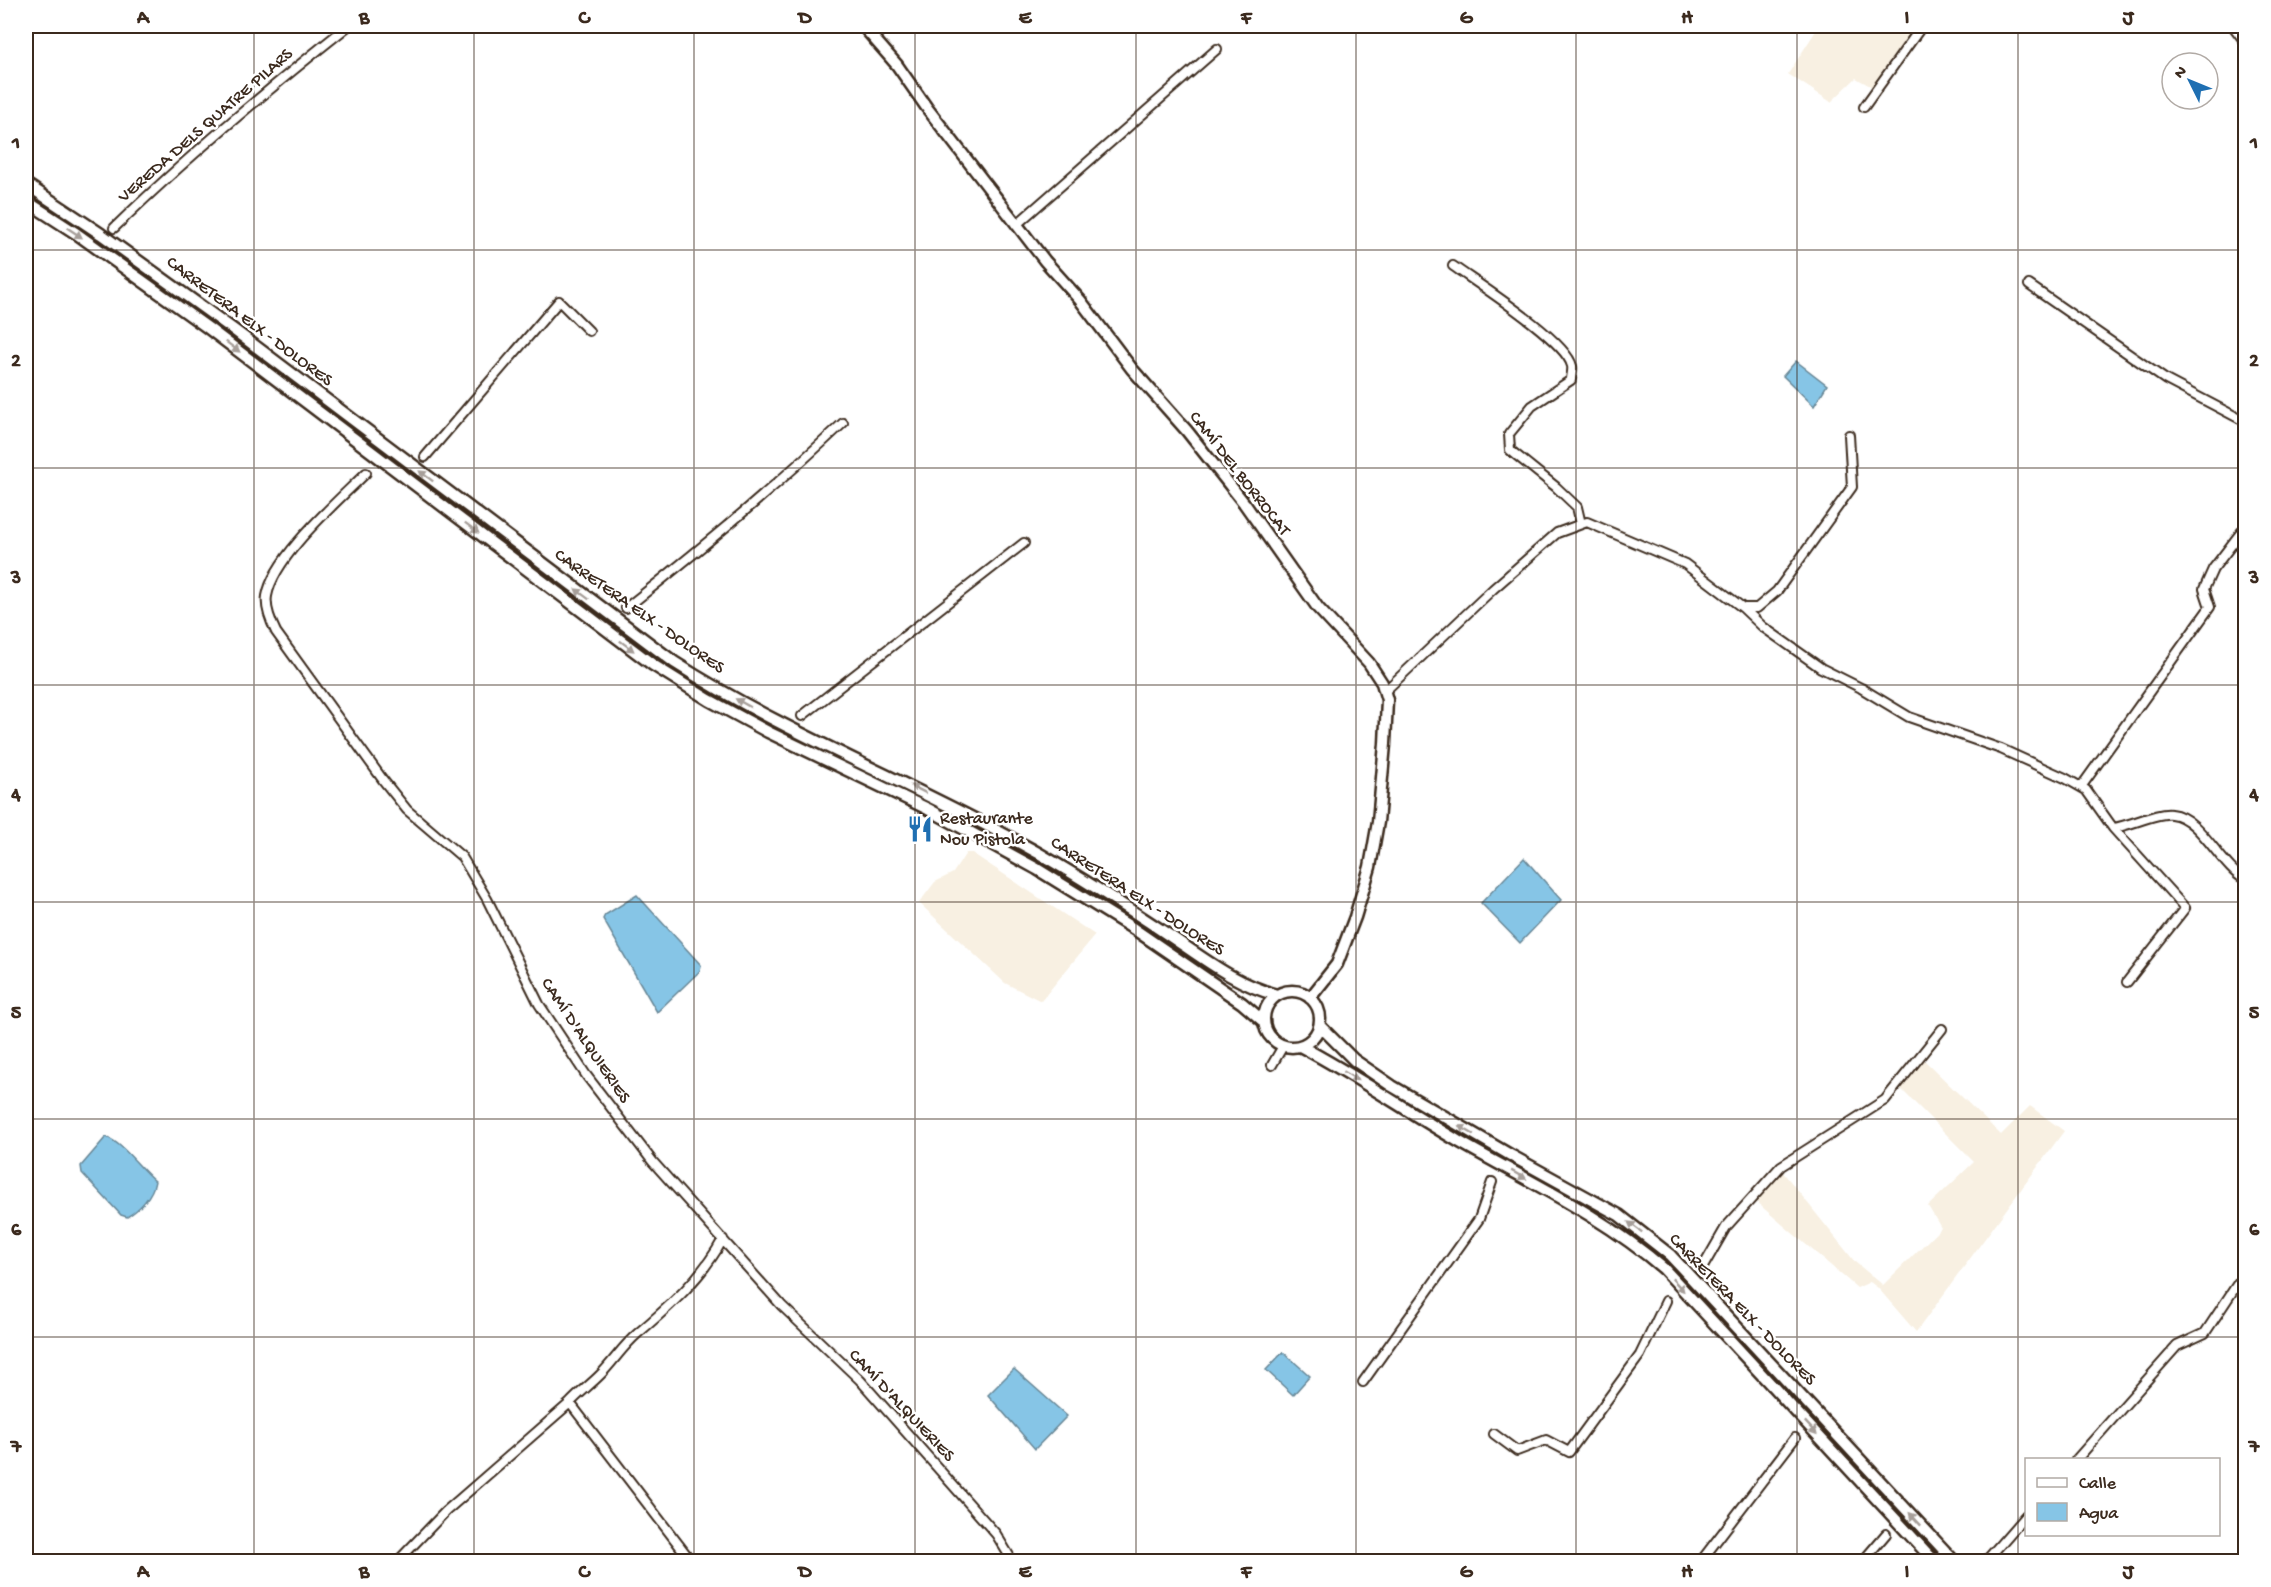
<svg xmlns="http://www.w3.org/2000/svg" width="2271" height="1587" font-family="'Gochi Hand',sans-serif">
<rect width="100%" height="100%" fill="#fff"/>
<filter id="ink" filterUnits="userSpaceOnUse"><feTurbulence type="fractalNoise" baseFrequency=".0167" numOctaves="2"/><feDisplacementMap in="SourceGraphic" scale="12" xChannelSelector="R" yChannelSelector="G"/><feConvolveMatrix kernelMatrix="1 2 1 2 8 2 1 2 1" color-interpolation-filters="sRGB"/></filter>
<g filter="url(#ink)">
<path fill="#f8f0e2" d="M1819,26H1918L1872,87L1856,78L1831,102L1788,74Z
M966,853H972L1095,935L1041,1001L1005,983L919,903L935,882L953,873Z
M1921,1057L2001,1135L2030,1106L2064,1131L1916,1332L1878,1288L1870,1282L1857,1288L1755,1201L1782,1171L1855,1262L1883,1285L1941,1228L1928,1206L1974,1162L1899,1087Z"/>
<path fill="#86c5e6" stroke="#688796" stroke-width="1.5" d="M1796,361L1827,385L1814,406L1783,376Z
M1524,858L1561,900L1520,943L1481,903Z
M637,895L701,965L700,971L657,1012L603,919L605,915Z
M106,1137C123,1143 140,1169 155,1181C153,1195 139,1210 127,1217L121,1215L82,1173L81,1166Z
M1283,1352L1310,1376L1293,1395L1266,1370Z
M1014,1369L1067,1416L1035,1449L988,1395Z"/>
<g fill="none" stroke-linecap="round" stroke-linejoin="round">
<g stroke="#3b2a1e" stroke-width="12">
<path id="street" d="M2233,26L2246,43
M1864,107L1922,26
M1016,225L1217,49
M114,228C189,155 266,91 348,26
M1453,266C1478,284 1566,340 1572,366C1573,370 1571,376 1571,380L1532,406L1509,434L1510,450L1556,487L1577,507L1581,524
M2029,285L2166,380L2246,422
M425,457L559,301L589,331
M366,473C337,502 274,556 267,596C265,608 271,622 276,632L383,780L407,810L462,857L487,899L539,1004L586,1075L653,1162L782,1306L860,1380L996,1534L1013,1562
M626,608C701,549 774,488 843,423
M1743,608L1763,627L1821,668L1861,688L1909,717L2001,749L2065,778L2086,790L2113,828C2129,826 2158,812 2171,814C2201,817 2221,868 2246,880
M1385,691L1493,589L1557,533L1587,522L1685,564L1743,608H1757L1777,591L1852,487L1849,435
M802,716L1024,543
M2081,787L2210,607L2204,589L2213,569L2246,526
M2113,828L2185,908L2127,982
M1272,1065L1283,1046
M1703,1267L1726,1227L1781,1166L1885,1100L1942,1029
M1363,1382L1479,1219L1492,1182
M1494,1434L1517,1451L1546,1440L1569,1452L1640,1355L1666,1301
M2076,1460L2177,1346L2205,1333L2246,1271
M1701,1561L1795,1438
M397,1562L446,1511L570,1403
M692,1562L570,1403C579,1393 590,1385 600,1375C613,1362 623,1346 637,1334C670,1306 702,1278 723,1239
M1862,1562L1886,1534
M1985,1562L2026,1515"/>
</g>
<g stroke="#3b2a1e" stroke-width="15">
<path id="secondary" d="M863,26L897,65L927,108L1045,261L1080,300L1132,369L1187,431L1244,503L1318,608L1369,663L1382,683L1387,700L1385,744L1378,822L1370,867L1355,917L1337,964L1310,998
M26,184L101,234L234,330L674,662C789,736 920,786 1040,854C1083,879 1125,906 1167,934C1203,958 1235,984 1277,995
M26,201L77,234L208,328L653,665L709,700L768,732L928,809L1037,869L1134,929L1242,1003L1263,1021
M1264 1019a28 28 0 1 1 56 0a28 28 0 1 1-56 0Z
M1320,1026L1354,1060L1392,1086L1512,1156L1619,1215L1670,1255L1955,1562
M1300,1046C1355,1075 1405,1110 1458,1141C1529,1182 1602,1215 1664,1269L1935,1562"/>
</g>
<use href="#street" stroke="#fff" stroke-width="8"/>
<use href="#secondary" stroke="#fff" stroke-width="10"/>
</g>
<defs><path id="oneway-solid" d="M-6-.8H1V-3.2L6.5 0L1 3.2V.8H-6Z" transform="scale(1.5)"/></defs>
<g fill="#a79f9a">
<use href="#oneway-solid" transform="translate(75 233) rotate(34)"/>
<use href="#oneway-solid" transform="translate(233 347) rotate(37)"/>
<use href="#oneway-solid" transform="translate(426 476) rotate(-143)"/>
<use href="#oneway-solid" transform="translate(472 528) rotate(37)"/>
<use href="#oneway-solid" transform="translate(582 594) rotate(-143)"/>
<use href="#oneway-solid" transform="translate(627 646) rotate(37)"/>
<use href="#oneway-solid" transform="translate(743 703) rotate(-151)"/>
<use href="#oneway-solid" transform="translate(918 789) rotate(-153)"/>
<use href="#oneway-solid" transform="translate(1351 1076) rotate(32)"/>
<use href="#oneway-solid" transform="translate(1466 1130) rotate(-150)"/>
<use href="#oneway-solid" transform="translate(1519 1175) rotate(29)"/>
<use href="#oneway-solid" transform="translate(1635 1227) rotate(-143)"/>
<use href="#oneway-solid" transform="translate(1678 1285) rotate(47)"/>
<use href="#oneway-solid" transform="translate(1811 1428) rotate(47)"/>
<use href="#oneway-solid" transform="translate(1915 1519) rotate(-133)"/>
</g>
</g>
<path fill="none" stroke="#3b2a1e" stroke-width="1.5" stroke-opacity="0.55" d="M254,26V1562M474,26V1562M694,26V1562M915,26V1562M1136,26V1562M1356,26V1562M1576,26V1562M1797,26V1562M2018,26V1562M26,250H2246M26,468H2246M26,685H2246M26,902H2246M26,1119H2246M26,1337H2246"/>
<defs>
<g id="restaurant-bare" transform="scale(2.07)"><path d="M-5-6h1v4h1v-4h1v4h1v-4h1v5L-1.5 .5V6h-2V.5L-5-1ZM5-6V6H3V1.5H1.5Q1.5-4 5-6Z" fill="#1f6fb2" stroke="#fff" stroke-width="2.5" paint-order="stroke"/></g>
</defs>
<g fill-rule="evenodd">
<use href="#restaurant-bare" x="920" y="829"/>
</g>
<g text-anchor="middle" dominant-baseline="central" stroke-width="5" stroke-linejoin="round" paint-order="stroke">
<g font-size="18" fill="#3b2a1e" stroke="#fff">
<text transform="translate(206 126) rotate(-41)">VEREDA DELS QUATRE PILARS</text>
<text transform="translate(249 322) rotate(37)">CARRETERA ELX - DOLORES</text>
<text transform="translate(1239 474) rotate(52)">CAMÍ DEL BORROCAT</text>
<text transform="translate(639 612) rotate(35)">CARRETERA ELX - DOLORES</text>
<text transform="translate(1137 897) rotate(33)">CARRETERA ELX - DOLORES</text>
<text transform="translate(585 1041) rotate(56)">CAMÍ D'ALQUIERIES</text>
<text transform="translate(1742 1310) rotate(46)">CARRETERA ELX - DOLORES</text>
<text transform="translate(901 1406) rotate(47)">CAMÍ D'ALQUIERIES</text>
</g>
<g font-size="18" fill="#3b2a1e" stroke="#fff" text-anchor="start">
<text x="940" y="819">Restaurante<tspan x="940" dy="21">Nou Pistola</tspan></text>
</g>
</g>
<rect width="2271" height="1587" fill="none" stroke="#fff" stroke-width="66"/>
<rect x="2025" y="1458" width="195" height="78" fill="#ffffff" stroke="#b1aaa5" stroke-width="1.5"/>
<rect x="2037" y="1478" width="30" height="9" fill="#ffffff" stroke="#b1aaa5" stroke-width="1.5"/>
<text x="2079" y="1488" font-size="18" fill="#3b2a1e">Calle</text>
<rect x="2037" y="1503" width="30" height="18" fill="#86c5e6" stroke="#b1aaa5" stroke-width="1.5"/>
<text x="2079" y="1518" font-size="18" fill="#3b2a1e">Agua</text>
<g transform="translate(2190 81) rotate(313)"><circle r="28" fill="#ffffff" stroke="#b1aaa5" stroke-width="1.5"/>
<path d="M0-4.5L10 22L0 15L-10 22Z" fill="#1f6fb2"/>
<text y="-9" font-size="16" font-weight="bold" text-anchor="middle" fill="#3b2a1e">N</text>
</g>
<rect x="33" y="33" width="2205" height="1521" fill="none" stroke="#3b2a1e" stroke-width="2"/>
<g font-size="20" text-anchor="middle" font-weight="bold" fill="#3b2a1e">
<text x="143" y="23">A</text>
<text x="364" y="23">B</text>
<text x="584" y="23">C</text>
<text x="805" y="23">D</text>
<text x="1025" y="23">E</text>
<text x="1246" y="23">F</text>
<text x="1466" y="23">G</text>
<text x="1687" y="23">H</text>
<text x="1907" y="23">I</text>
<text x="2128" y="23">J</text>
<text x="16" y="148">1</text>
<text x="2254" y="148">1</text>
<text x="16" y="366">2</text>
<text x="2254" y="366">2</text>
<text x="16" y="583">3</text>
<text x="2254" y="583">3</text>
<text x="16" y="800">4</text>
<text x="2254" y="800">4</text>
<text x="16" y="1018">5</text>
<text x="2254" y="1018">5</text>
<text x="16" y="1235">6</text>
<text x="2254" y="1235">6</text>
<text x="16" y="1452">7</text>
<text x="2254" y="1452">7</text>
<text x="143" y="1577">A</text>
<text x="364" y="1577">B</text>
<text x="584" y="1577">C</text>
<text x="805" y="1577">D</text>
<text x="1025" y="1577">E</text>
<text x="1246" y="1577">F</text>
<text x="1466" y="1577">G</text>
<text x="1687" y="1577">H</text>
<text x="1907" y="1577">I</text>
<text x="2128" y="1577">J</text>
</g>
</svg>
